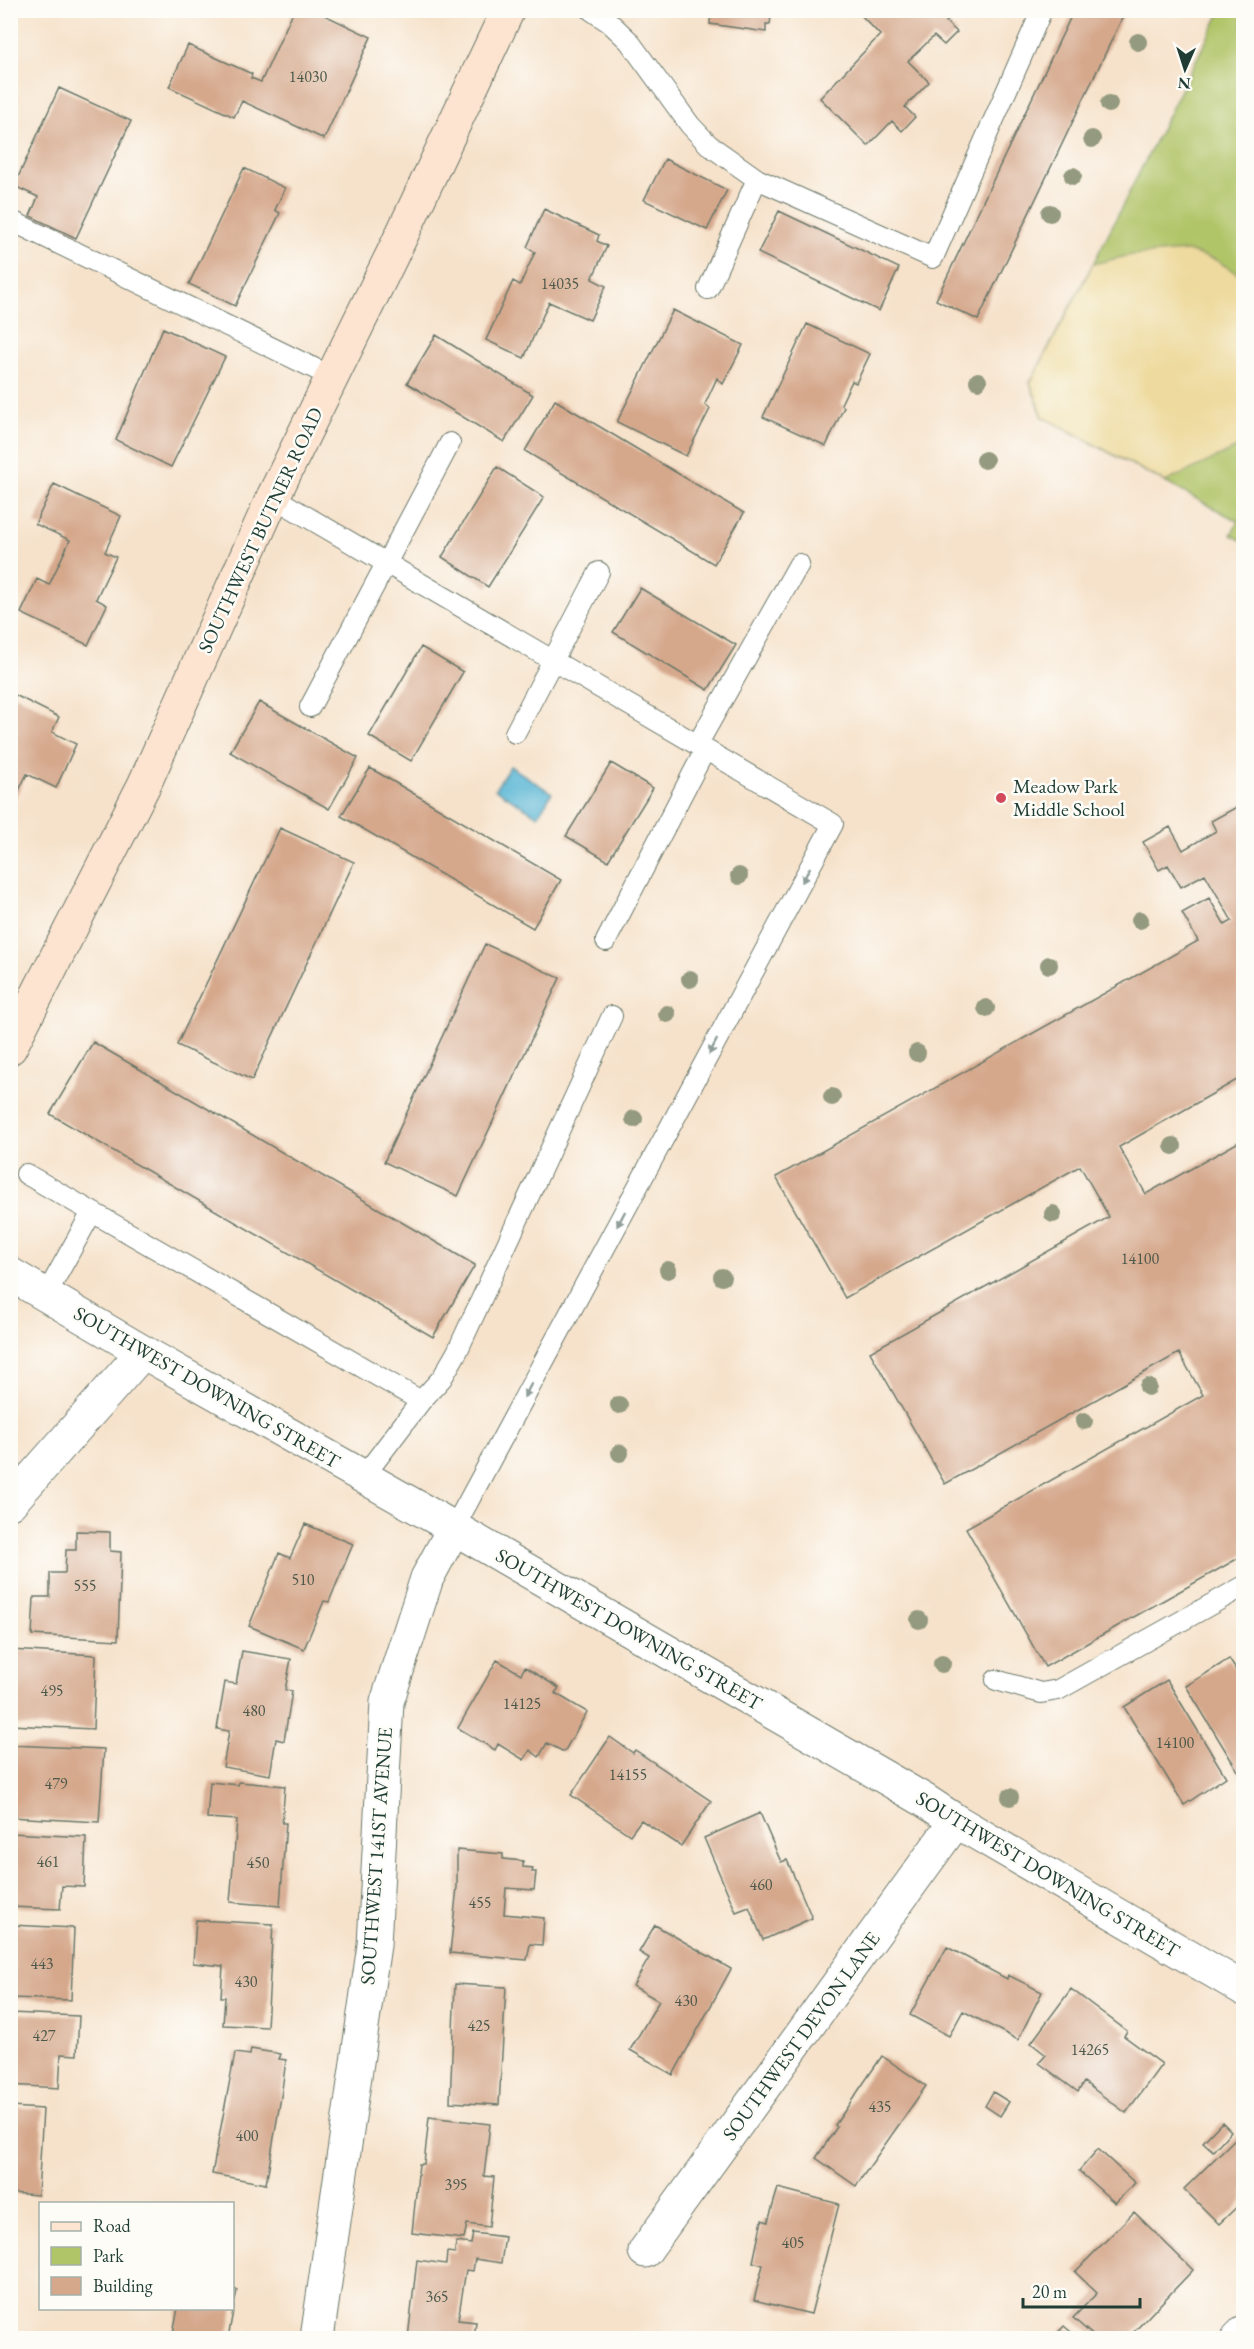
<svg xmlns="http://www.w3.org/2000/svg" width="1254" height="2349" font-family="'EB Garamond',serif">
<rect width="100%" height="100%" fill="#fdfcf7"/>
<filter id="ink" filterUnits="userSpaceOnUse"><feTurbulence type="fractalNoise" baseFrequency=".0167" numOctaves="2"/><feDisplacementMap in="SourceGraphic" scale="12" xChannelSelector="R" yChannelSelector="G"/><feConvolveMatrix kernelMatrix="1 2 1 2 8 2 1 2 1" color-interpolation-filters="sRGB"/></filter>
<filter id="wash" filterUnits="userSpaceOnUse"><feTurbulence type="fractalNoise" baseFrequency=".008" numOctaves="4" result="noise"/><feDisplacementMap in="SourceGraphic" scale="24" xChannelSelector="R" yChannelSelector="G"/><feGaussianBlur stdDeviation="1.35" result="paint"/><feColorMatrix in="noise" values="0 0 0 0 0 0 0 0 0 0 0 0 0 0 0 0 0 1.4 0 .05"/><feComposite in="paint" operator="in"/></filter>
<g filter="url(#wash)">
<rect width="100%" height="100%" fill="#f6e2cb"/>
<path fill="#b0c468" stroke="#68804e" stroke-width="1.5" d="M1221,11H1243V541L1231,535L1238,521L1043,417L1030,383L1093,264Z"/>
<path fill="#eeda9e" stroke="#868c69" stroke-width="1.5" d="M1187,251L1216,260L1243,277V439L1235,449L1165,482L1043,417L1030,383L1093,264L1131,255Z"/>
<path fill="#55b4d4" stroke="#3a7884" stroke-width="1.5" d="M510,766L552,793L538,816L495,789Z"/>
<g id="blocks">
<path fill="#d5a88c" d="M294,10H314L371,37L324,139L242,101L234,117L169,87L188,45L252,74L251,78L261,82Z
M711,10H772L770,24H766V32L710,24Z
M866,10H958L946,22L957,32L944,45L934,36L908,61L929,82L905,107L915,117L902,131L892,121L868,146L820,98L880,35L861,15Z
M1074,10H1126L978,320L936,300Z
M59,88L131,121L76,238L30,216L38,197L14,186Z
M665,159L727,190L707,230L644,200Z
M244,168L285,188L275,210L280,213L235,306L189,284Z
M544,209L599,235L597,241L607,246L592,279L606,286L590,320L549,302L524,358L486,340L513,281L520,285L535,252L527,247Z
M779,211L899,268L879,311L758,253Z
M673,310L743,345L723,384L717,378L705,404L710,409L686,456L617,422Z
M807,324L870,354L856,383L852,381L841,404L844,407L826,446L763,417Z
M163,328L225,357L171,467L116,440Z
M436,335L533,395L504,442L407,383Z
M555,400L744,513L714,564L525,451Z
M497,467L544,497L488,587L442,557Z
M54,484L121,516L105,552L116,557L96,599L107,605L88,645L21,613L37,579L49,585L70,540L35,524Z
M640,588L736,645L708,690L613,632Z
M421,647L463,672L411,761L369,736Z
M15,695L59,717L52,732L76,744L56,788L27,774L10,809V705Z
M259,702L358,758L329,809L230,752Z
M611,763L653,788L608,861L566,836Z
M370,768L561,880L533,928L341,816Z
M1244,803V1076L1119,1147L1146,1194L1244,1139V1555L1045,1667L966,1528L1203,1395L1179,1353L945,1484L870,1352L1109,1217L1080,1166L845,1298L776,1177L1198,941L1182,913L1209,898L1225,925L1232,921L1205,874L1181,887L1168,865L1159,870L1143,842L1170,827L1183,850L1216,831L1211,821Z
M280,828L354,862L252,1080L177,1045Z
M485,944L560,978L458,1196L384,1162Z
M93,1042L475,1265L433,1337L50,1114Z
M305,1524L353,1544L329,1602L324,1601L304,1649L249,1626L279,1553L290,1558Z
M76,1531L110,1532V1551L121,1552L118,1640L32,1635L34,1597H50V1573H65L66,1550H76Z
M10,1650L96,1655L93,1729L10,1725Z
M242,1651L291,1659L285,1690L292,1691L284,1741L276,1739L270,1775L223,1767L229,1731L217,1729L225,1682L236,1684Z
M1229,1659L1244,1682V1781L1186,1686Z
M497,1660L521,1674L525,1667L559,1688L555,1693L587,1712L564,1752L547,1743L539,1757L530,1750L524,1760L498,1744L495,1750L458,1728Z
M1167,1680L1226,1777L1184,1805L1124,1707Z
M610,1737L633,1753L635,1750L711,1801L681,1846L641,1820L630,1835L571,1795Z
M10,1745L104,1749L99,1822L10,1817Z
M210,1782L238,1785L239,1782L285,1786L282,1823H286L280,1906L230,1902L237,1820L207,1818Z
M760,1813L781,1862L787,1860L812,1918L763,1940L749,1907L736,1912L704,1838Z
M10,1833L86,1837L84,1887L62,1886L60,1909L10,1907Z
M457,1850L503,1854V1859L523,1861V1867L533,1868L532,1872H536L534,1890L506,1888L504,1914L544,1918L542,1945L530,1944L527,1960L450,1953L457,1887Z
M196,1920L273,1924L267,2027L223,2025L225,1997H221L223,1966L193,1963Z
M10,1925L74,1928L71,2000L10,1998Z
M655,1925L731,1969L673,2075L630,2050L659,2001L633,1986L649,1958L639,1952Z
M947,1947L1007,1979L1008,1975L1042,1992L1018,2040L963,2011L949,2036L910,2015Z
M455,1984L506,1987L499,2105L450,2102Z
M1071,1989L1127,2031L1124,2036L1162,2064L1126,2113L1084,2082L1078,2092L1039,2063L1046,2055L1031,2043Z
M10,2013L79,2016L77,2055L61,2054L59,2088L10,2085Z
M251,2049L281,2054L279,2059L286,2060L281,2097L266,2184L212,2174L235,2053L250,2055Z
M882,2056L926,2086L856,2186L816,2158L837,2127L835,2125Z
M993,2092L1009,2102L1000,2116L985,2106Z
M10,2107L43,2109L38,2195L10,2193Z
M429,2117L490,2124L484,2176L494,2177L489,2227L467,2224L464,2239L412,2233L419,2164H424Z
M1222,2122L1231,2131L1213,2151L1203,2142Z
M1244,2130V2200L1219,2224L1184,2189Z
M1098,2149L1135,2183L1115,2203L1079,2171Z
M778,2188L839,2204L811,2314L754,2300L763,2265L753,2262L762,2220L768,2222Z
M1134,2212L1193,2270L1128,2338H1096L1073,2318L1097,2293L1075,2272Z
M473,2233L505,2237L501,2263L475,2259L473,2271L466,2270L458,2320L476,2322L474,2338H408L417,2260L446,2264L447,2252L455,2253L456,2242L471,2244Z
M232,2289L237,2290L228,2338H172L178,2308H233Z
M1064,2326L1078,2338H1053Z"/>
</g>
</g>
<g filter="url(#ink)">
<use href="#blocks" fill-opacity="0" stroke="#6a7769" stroke-width="1.5"/>
<g fill="none" stroke-linecap="round" stroke-linejoin="round">
<g stroke="#6a7769" stroke-width="22">
<path id="lane" d="M591,10L610,23L629,41L690,125L709,145L757,179L933,258L1042,10
M10,220L332,377
M708,289L757,179
M273,497L833,824L454,1528
M310,707L450,443
M515,733L599,572
M697,745L799,564
M606,941L705,750
M26,1174L421,1401
M46,1295L92,1212
M364,1476L421,1401L442,1378L457,1352L612,1016
M996,1680L1041,1693L1058,1690L1244,1586"/>
</g>
<g stroke="#6a7769" stroke-width="35">
<path id="street" d="M10,1274L143,1352L454,1528L924,1800L956,1821L1244,1989
M10,1503L143,1352
M645,2251L956,1821
M317,2338L374,1945L387,1702L427,1578L454,1528
M1238,2338L1244,2332"/>
</g>
<g stroke="#6a7769" stroke-width="35">
<path id="secondary" d="M10,1048L144,785L273,497L396,247L508,10"/>
</g>
<use href="#lane" stroke="#fff" stroke-width="20"/>
<use href="#street" stroke="#fff" stroke-width="33"/>
<use href="#secondary" stroke="#fde4d0" stroke-width="33"/>
</g>
<g fill="#949a7f">
<circle cx="1138" cy="42" r="9"/>
<circle cx="1109" cy="104" r="9"/>
<circle cx="1092" cy="139" r="9"/>
<circle cx="1073" cy="176" r="9"/>
<circle cx="1050" cy="213" r="9"/>
<circle cx="978" cy="381" r="9"/>
<circle cx="985" cy="460" r="9"/>
<circle cx="739" cy="876" r="9"/>
<circle cx="1140" cy="920" r="9"/>
<circle cx="1049" cy="965" r="9"/>
<circle cx="690" cy="979" r="9"/>
<circle cx="986" cy="1008" r="9"/>
<circle cx="667" cy="1014" r="9"/>
<circle cx="917" cy="1053" r="9"/>
<circle cx="832" cy="1097" r="9"/>
<circle cx="634" cy="1119" r="9"/>
<circle cx="1173" cy="1146" r="9"/>
<circle cx="1053" cy="1214" r="9"/>
<circle cx="668" cy="1270" r="9"/>
<circle cx="722" cy="1277" r="9"/>
<circle cx="1148" cy="1387" r="9"/>
<circle cx="619" cy="1405" r="9"/>
<circle cx="1084" cy="1421" r="9"/>
<circle cx="620" cy="1453" r="9"/>
<circle cx="919" cy="1620" r="9"/>
<circle cx="942" cy="1664" r="9"/>
<circle cx="1010" cy="1797" r="9"/>
</g>
<defs><path id="oneway-solid" d="M-6-.8H1V-3.2L6.5 0L1 3.2V.8H-6Z" transform="scale(1.5)"/></defs>
<g fill="#8f9e9a">
<use href="#oneway-solid" transform="translate(806 875) rotate(118)"/>
<use href="#oneway-solid" transform="translate(713 1047) rotate(118)"/>
<use href="#oneway-solid" transform="translate(621 1219) rotate(118)"/>
<use href="#oneway-solid" transform="translate(528 1390) rotate(118)"/>
</g>
</g>
<circle fill="#d1495b" stroke="#fdfcf7" stroke-width="2" cx="1001" cy="798" r="6"/>
<g text-anchor="middle" dominant-baseline="central" stroke-width="5" stroke-linejoin="round" paint-order="stroke">
<g font-size="16" fill="#4c584a">
<text x="308" y="76">14030</text>
<text x="560" y="283">14035</text>
<text x="1140" y="1258">14100</text>
<text x="303" y="1579">510</text>
<text x="85" y="1585">555</text>
<text x="52" y="1690">495</text>
<text x="522" y="1703">14125</text>
<text x="254" y="1710">480</text>
<text x="1175" y="1742">14100</text>
<text x="628" y="1774">14155</text>
<text x="56" y="1783">479</text>
<text x="48" y="1861">461</text>
<text x="258" y="1862">450</text>
<text x="761" y="1884">460</text>
<text x="480" y="1902">455</text>
<text x="42" y="1963">443</text>
<text x="246" y="1981">430</text>
<text x="686" y="2000">430</text>
<text x="479" y="2025">425</text>
<text x="44" y="2035">427</text>
<text x="1090" y="2049">14265</text>
<text x="880" y="2106">435</text>
<text x="247" y="2135">400</text>
<text x="456" y="2184">395</text>
<text x="793" y="2242">405</text>
<text x="437" y="2296">365</text>
</g>
<g font-size="20" fill="#1f3d34" stroke="#fdfcf7">
<text transform="translate(260 530) rotate(-65)">SOUTHWEST BUTNER ROAD</text>
<text transform="translate(207 1387) rotate(30)">SOUTHWEST DOWNING STREET</text>
<text transform="translate(629 1629) rotate(30)">SOUTHWEST DOWNING STREET</text>
<text transform="translate(376 1856) rotate(-86)">SOUTHWEST 141ST AVENUE</text>
<text transform="translate(1048 1874) rotate(31)">SOUTHWEST DOWNING STREET</text>
<text transform="translate(801 2036) rotate(-54)">SOUTHWEST DEVON LANE</text>
</g>
<g font-size="20" fill="#1f3d34" stroke="#fdfcf7" text-anchor="start">
<text x="1013" y="786">Meadow Park<tspan x="1013" dy="23">Middle School</tspan></text>
</g>
</g>
<rect width="1254" height="2349" fill="none" stroke="#fdfcf7" stroke-width="36"/>
<rect x="39" y="2202" width="195" height="108" fill="#fdfcf7" stroke="#a4b0a9" stroke-width="1.5"/>
<rect x="51" y="2222" width="30" height="9" fill="#fde4d0" stroke="#a4b0a9" stroke-width="1.5"/>
<text x="93" y="2232" font-size="18" fill="#1f3d34">Road</text>
<rect x="51" y="2247" width="30" height="18" fill="#b0c468" stroke="#a4b0a9" stroke-width="1.5"/>
<text x="93" y="2262" font-size="18" fill="#1f3d34">Park</text>
<rect x="51" y="2277" width="30" height="18" fill="#d5a88c" stroke="#a4b0a9" stroke-width="1.5"/>
<text x="93" y="2292" font-size="18" fill="#1f3d34">Building</text>
<g transform="translate(1185 69) rotate(183)" stroke="#fdfcf7" stroke-width="4.5" paint-order="stroke">
<path d="M0-4.5L10 22L0 15L-10 22Z" fill="#1f3d34"/>
<text y="-9" font-size="16" font-weight="bold" text-anchor="middle" fill="#1f3d34">N</text>
</g>
<path d="M1023 2298v9h117v-9" fill="none" stroke="#1f3d34" stroke-width="3"/>
<text x="1032" y="2298" font-size="18" fill="#1f3d34" stroke="#fdfcf7" stroke-width="4.5" paint-order="stroke">20 m</text>
</svg>
